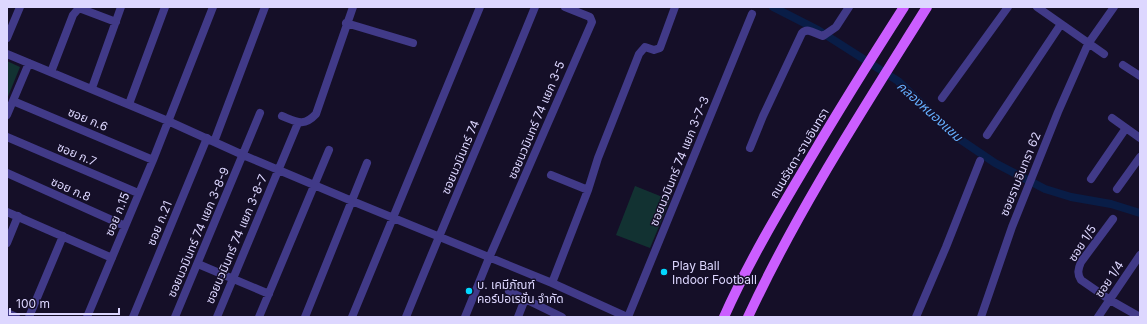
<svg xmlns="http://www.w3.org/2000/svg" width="1147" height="324" font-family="Inter,'Noto Sans Thai',sans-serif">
<rect width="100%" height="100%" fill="#150f28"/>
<path fill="#123232" d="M7,61L20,67L7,99Z
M635,186L670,200L650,248L616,235Z"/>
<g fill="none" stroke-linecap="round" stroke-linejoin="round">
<path stroke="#091d47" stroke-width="8" d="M773,7L818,30L898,81L955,136L995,163L1045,189L1071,197L1111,204L1140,213"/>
<path stroke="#413a88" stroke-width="8" d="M1037,7L1104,54
M346,23L413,43
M7,38L20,7
M7,54L168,121L243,155L352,201L552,283L627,317
M1123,65L1140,76
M51,72L73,15L79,8L116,22
M92,88L121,7
M942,98L1008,7
M13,101L153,160
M129,104L165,7
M7,115L29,63
M282,116C297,122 304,127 316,114L353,7
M1112,118L1140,138
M987,135L1061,24
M7,137L138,193
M214,142L265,7
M750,148L763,116L802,33C808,27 815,34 823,36L836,27L849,7
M7,173L125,226
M551,175L588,190
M1091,179L1126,128
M1117,189L1140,157
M7,212L112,258
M1113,219L1081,262C1078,269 1077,274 1081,280L1110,300L1140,317
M7,243L18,216
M198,264L269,294
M552,283L588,190L598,158L639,54L645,47L654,50L660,48L675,7
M509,291L525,299
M7,313L16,317
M29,317L63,236
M87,317L153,160L213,7
M133,317L207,138
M175,317L260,113
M217,317L298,123
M259,317L329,150
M305,317L367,163
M352,317L480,7
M406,317C448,213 493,111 535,7
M465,317L489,258L592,22L590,17L565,7
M518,317L525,299L562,317
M628,317L752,14
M916,317L946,247L980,161
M981,317L1012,227L1058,112L1088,44L1114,7
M1098,317L1140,255"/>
<path stroke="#cb5eff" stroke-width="10" d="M724,317C748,263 779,211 810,159C840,108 872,57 904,7
M748,317C798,209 864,108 927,7"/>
</g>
<g fill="#03d8ff" stroke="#150f28" stroke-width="1.5">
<circle cx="664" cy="272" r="4"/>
<circle cx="469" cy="291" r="4"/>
</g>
<g text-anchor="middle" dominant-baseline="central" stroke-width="3" stroke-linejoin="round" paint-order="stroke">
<g font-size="12" fill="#ddd7ff" stroke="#150f28">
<text transform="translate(88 119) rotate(23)">ซอย ก.6</text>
<text transform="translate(536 120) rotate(-67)">ซอยนวมินทร์ 74 แยก 3-5</text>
<text transform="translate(799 153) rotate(-59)">ถนนรัชดา-รามอินทรา</text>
<text transform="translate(77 154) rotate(23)">ซอย ก.7</text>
<text transform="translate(460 157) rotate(-67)">ซอยนวมินทร์ 74</text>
<text transform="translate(679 161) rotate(-68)">ซอยนวมินทร์ 74 แยก 3-7-3</text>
<text transform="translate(1020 174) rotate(-68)">ซอยรามอินทรา 62</text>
<text transform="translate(71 189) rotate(24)">ซอย ก.8</text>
<text transform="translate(117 214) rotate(-68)">ซอย ก.15</text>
<text transform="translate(159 223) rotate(-68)">ซอย ก.21</text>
<text transform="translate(198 232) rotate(-67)">ซอยนวมินทร์ 74 แยก 3-8-9</text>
<text transform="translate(236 239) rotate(-67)">ซอยนวมินทร์ 74 แยก 3-8-7</text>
<text transform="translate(1082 243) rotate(-57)">ซอย 1/5</text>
<text transform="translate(1109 279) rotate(-56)">ซอย 1/4</text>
</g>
<g font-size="12" fill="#ddd7ff" stroke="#150f28" text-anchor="start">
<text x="672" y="265">Play Ball<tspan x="672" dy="14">Indoor Football</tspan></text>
<text x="477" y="284">บ. เคมีภัณฑ์<tspan x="477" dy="14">คอร์ปอเรชั่น จำกัด</tspan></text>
</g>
<g font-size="13" font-style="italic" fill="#65afff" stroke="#150f28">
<text transform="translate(930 111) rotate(42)">คลองหนองแขม</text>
</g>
</g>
<rect width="1147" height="324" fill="none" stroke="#ddd7ff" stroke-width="16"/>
<path d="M10 308v6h109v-6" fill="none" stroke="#ddd7ff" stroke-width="2"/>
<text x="16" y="308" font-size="12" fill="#ddd7ff" stroke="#150f28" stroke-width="3" paint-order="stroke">100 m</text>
</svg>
